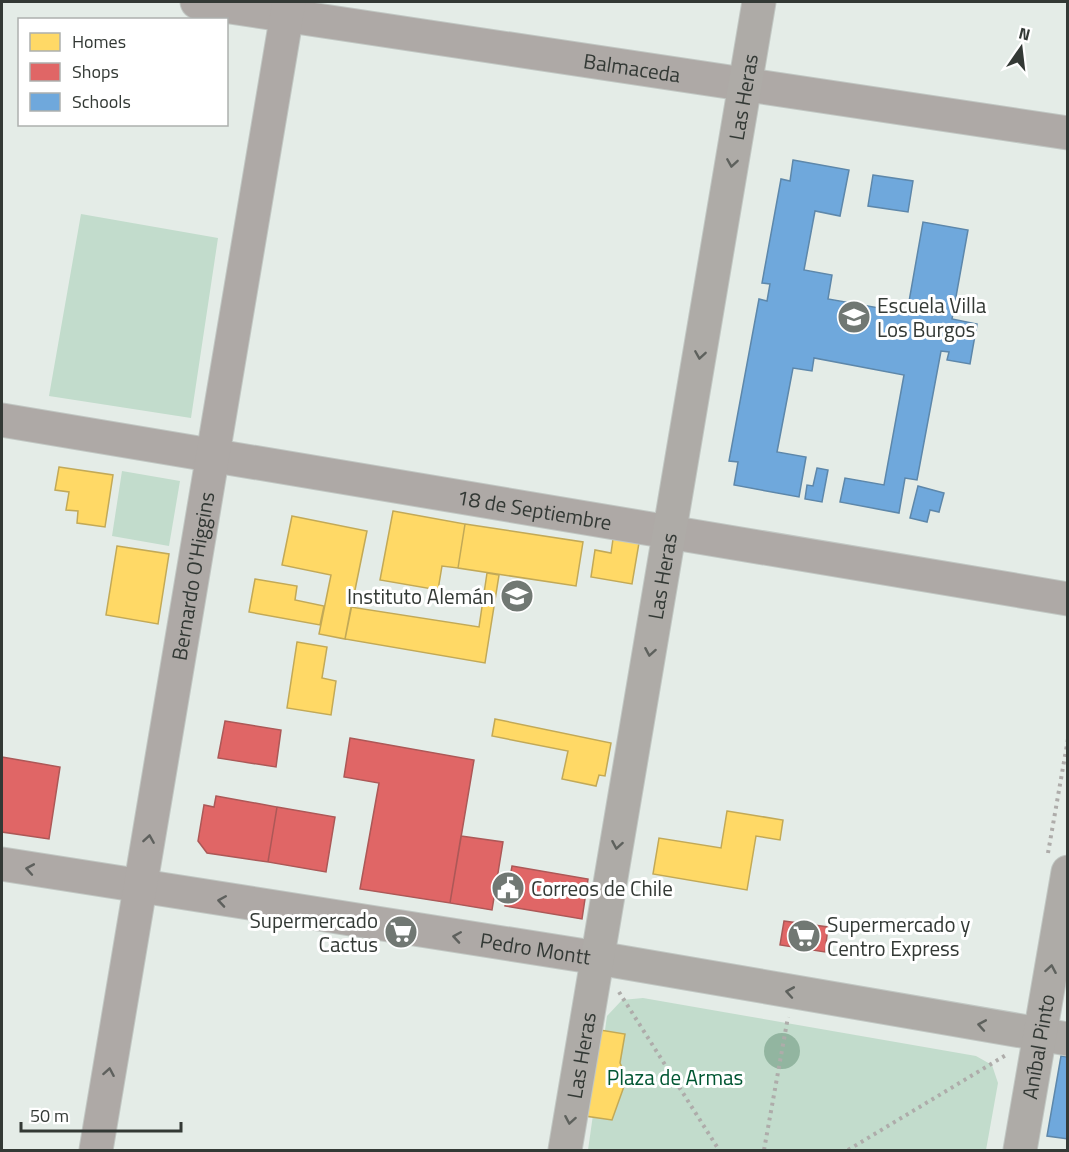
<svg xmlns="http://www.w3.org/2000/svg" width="1069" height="1152" font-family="'Titillium Web',sans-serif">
<rect width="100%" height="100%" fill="#e4ece7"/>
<path fill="#c2dccc" d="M81,214L218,238L191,418L49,396Z
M122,471L180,481L169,546L112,536Z
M643,998L976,1056L992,1065L998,1083L986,1150H588L607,1016L622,1000Z"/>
<path fill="#92b5a0" d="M764 1051a18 18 0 1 1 36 0a18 18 0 1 1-36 0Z"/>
<path fill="#ffd966" stroke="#c2a957" stroke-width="1.5" d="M59,467L113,475L105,527L77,523L78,511L66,510L69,492L55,490Z
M393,511L465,524L458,568L442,566L438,590L380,580Z
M292,516L367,531L345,639L319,634L331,575L282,565Z
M465,524L583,542L576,586L458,568Z
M613,539L639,543L632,584L591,577L595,550L611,553Z
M117,546L169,554L158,624L106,615Z
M487,573L499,575L485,663L345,639L351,607L479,627Z
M255,579L297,586L295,600L324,606L320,625L249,612Z
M297,642L327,647L322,678L336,681L331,715L287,708Z
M495,719L611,743L605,776L599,775L596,786L562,779L568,751L492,736Z
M727,811L783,820L780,840L756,836L747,890L653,874L659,838L721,848Z
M594,1029L625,1034L620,1063L627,1078L612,1120L585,1116Z"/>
<path fill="#e06666" stroke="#ac5857" stroke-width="1.5" d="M225,721L281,730L276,767L218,758Z
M350,738L474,760L450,903L360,889L379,783L344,777Z
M2,757L60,767L49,839L2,832Z
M216,796L277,807L268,862L207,853L198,841L204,805L214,807Z
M277,807L335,817L326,872L268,862Z
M461,836L503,842L492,910L450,903Z
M512,866L588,879L582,919L505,906Z
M784,921L828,927L825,952L780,945Z"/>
<path fill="#6fa8dc" stroke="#5d87aa" stroke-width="1.5" d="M793,160L849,170L840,216L815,211L804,270L832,275L828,299L907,313L923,222L968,230L952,319L977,324L970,364L947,360L949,352L941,351L917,480L905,478L899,513L840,502L845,478L884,485L904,375L814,358L812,371L793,368L777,452L806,457L799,497L734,485L738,462L729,461L759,299L767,301L770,284L762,283L781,179L790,181Z
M873,175L913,181L908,212L868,206Z
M817,468L828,470L822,502L805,499L807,485L813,486Z
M918,486L944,493L939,512L930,510L927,522L910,518Z
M1061,1056L1068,1057V1139L1047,1136Z"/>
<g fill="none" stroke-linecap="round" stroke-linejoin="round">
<g stroke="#c1c7c3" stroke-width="35">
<g id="minor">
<path id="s1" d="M197,2L1068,133"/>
<path id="s2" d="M2,420L1068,599"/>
<path id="s3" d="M2,864L598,958"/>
<path id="s4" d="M96,1150L289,2"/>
</g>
</g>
<g stroke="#c1c7c3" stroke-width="35">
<g id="major">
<path d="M598,958L1068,1039"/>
<path id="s5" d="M565,1150L759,2"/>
<path id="s6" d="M1020,1150L1068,872"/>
</g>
</g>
<path stroke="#aeacaa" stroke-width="4" stroke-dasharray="3 4.5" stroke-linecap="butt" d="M1048,853L1068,739
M619,992L719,1150
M764,1150L788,1017
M848,1150L1006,1055"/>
<use href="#minor" stroke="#aea9a6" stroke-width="33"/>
<use href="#major" stroke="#aeaba7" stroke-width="33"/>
</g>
<defs><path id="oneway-chevron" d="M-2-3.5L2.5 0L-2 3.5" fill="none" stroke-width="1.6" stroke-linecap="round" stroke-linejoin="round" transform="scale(1.5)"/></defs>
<g stroke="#5e615d">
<use href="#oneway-chevron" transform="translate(732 163) rotate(99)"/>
<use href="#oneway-chevron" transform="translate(700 355) rotate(99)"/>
<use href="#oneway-chevron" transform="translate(650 652) rotate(100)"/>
<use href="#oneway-chevron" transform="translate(617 845) rotate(100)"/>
<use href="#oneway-chevron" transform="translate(1051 969) rotate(-80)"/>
<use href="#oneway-chevron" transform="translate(790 992) rotate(-170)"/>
<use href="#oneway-chevron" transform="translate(982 1025) rotate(-170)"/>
<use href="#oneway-chevron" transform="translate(570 1120) rotate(100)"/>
</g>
<g stroke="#5e605d">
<use href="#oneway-chevron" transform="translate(149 839) rotate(-81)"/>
<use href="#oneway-chevron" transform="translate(30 869) rotate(-170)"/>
<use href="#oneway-chevron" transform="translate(222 901) rotate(-171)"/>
<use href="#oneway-chevron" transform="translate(457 937) rotate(-171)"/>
<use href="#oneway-chevron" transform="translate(109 1072) rotate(-80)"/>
</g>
<defs>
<g id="school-disc" transform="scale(1.725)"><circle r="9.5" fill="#717873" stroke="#fff"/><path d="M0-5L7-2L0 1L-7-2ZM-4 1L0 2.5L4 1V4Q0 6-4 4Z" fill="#fff"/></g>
<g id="civic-disc" transform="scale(1.725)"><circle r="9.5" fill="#717873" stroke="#fff"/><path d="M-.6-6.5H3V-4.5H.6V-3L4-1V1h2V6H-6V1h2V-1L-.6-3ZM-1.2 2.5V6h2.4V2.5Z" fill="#fff"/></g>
<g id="supermarket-disc" transform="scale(1.725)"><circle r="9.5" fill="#717873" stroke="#fff"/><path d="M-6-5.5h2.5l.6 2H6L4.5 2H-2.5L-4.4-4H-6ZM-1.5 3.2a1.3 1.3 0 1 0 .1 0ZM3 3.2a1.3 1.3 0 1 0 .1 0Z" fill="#fff"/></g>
</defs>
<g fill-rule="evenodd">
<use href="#school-disc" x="854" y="317"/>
<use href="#school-disc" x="517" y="596"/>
<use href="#civic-disc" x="508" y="888"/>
<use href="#supermarket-disc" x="401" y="932"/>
<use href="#supermarket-disc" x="804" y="936"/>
</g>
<g text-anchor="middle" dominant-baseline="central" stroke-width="6" stroke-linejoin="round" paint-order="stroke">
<g font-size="21" fill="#333935" stroke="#fff">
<text stroke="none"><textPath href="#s1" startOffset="440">Balmaceda</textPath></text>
<text stroke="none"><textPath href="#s5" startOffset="1068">Las Heras</textPath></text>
<text stroke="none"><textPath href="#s2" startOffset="540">18 de Septiembre</textPath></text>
<text stroke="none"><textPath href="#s4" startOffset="582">Bernardo O'Higgins</textPath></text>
<text stroke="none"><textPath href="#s5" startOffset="582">Las Heras</textPath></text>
<text stroke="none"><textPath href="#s3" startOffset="540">Pedro Montt</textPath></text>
<text stroke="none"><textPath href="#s6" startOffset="105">Aníbal Pinto</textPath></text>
<text stroke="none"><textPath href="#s5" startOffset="96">Las Heras</textPath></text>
</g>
<g font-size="21" fill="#333935" stroke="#fff" text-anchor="start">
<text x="877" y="305">Escuela Villa<tspan x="877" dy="24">Los Burgos</tspan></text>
<text x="494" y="596" text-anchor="end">Instituto Alemán</text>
<text x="531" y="888">Correos de Chile</text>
<text x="378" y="920" text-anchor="end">Supermercado<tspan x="378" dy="24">Cactus</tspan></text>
<text x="827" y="924">Supermercado y<tspan x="827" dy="24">Centro Express</tspan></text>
</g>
<g font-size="21" fill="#005632" stroke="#fff">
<text x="675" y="1077">Plaza de Armas</text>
</g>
</g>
<rect width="1069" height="1152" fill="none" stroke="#333935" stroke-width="6"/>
<rect x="18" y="18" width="210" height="108" fill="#ffffff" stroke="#adb0ae" stroke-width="1.5"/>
<rect x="30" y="33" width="30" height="18" fill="#ffd966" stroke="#adb0ae" stroke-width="1.5"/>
<text x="72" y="48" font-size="18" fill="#333935">Homes</text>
<rect x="30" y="63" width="30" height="18" fill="#e06666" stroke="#adb0ae" stroke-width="1.5"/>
<text x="72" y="78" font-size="18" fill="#333935">Shops</text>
<rect x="30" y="93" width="30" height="18" fill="#6fa8dc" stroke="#adb0ae" stroke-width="1.5"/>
<text x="72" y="108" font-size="18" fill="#333935">Schools</text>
<g transform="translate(1021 48) rotate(14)" stroke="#ffffff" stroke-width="4.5" paint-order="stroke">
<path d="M0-4.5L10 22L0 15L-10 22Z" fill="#333935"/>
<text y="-9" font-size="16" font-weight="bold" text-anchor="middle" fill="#333935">N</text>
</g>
<path d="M21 1122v9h160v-9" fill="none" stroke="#333935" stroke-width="3"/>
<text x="30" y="1122" font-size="18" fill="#333935" stroke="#ffffff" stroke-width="4.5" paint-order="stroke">50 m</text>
</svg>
